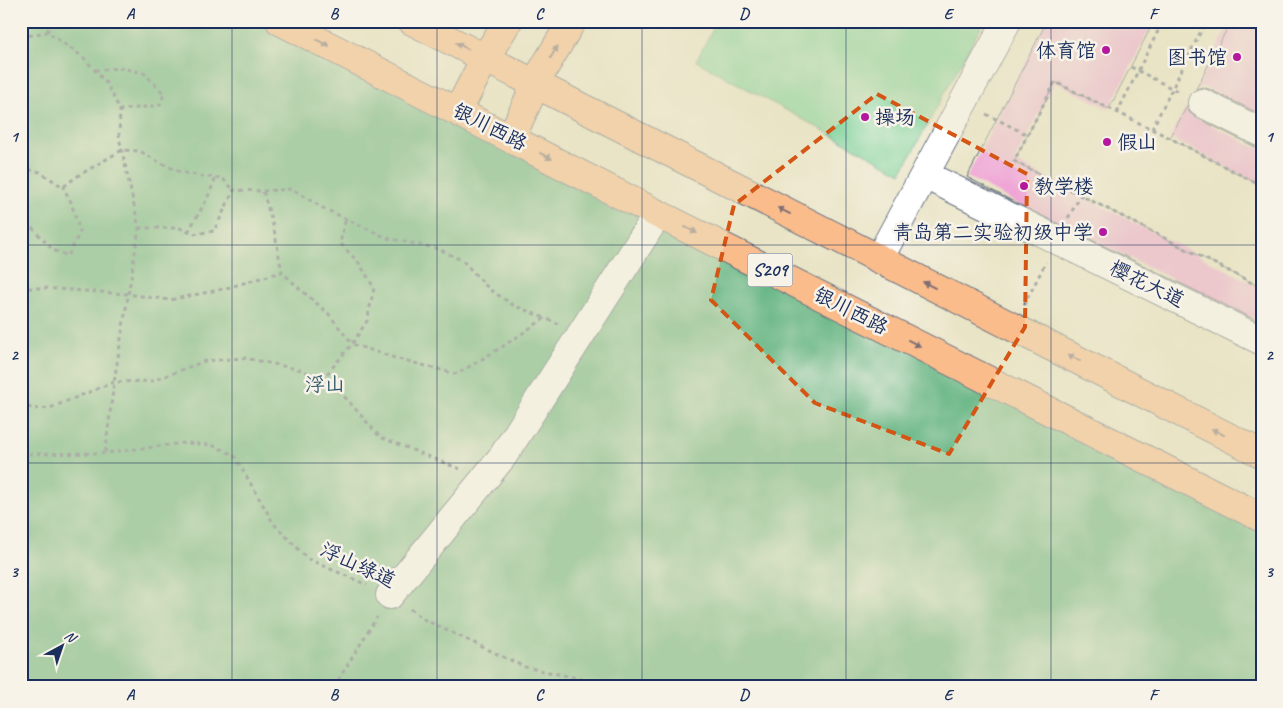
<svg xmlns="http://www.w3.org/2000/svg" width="1283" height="708" font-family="Caveat,'LXGW WenKai TC',sans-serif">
<rect width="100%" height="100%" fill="#f7f3e8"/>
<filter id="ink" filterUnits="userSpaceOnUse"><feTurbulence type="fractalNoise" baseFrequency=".02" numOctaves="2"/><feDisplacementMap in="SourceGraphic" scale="10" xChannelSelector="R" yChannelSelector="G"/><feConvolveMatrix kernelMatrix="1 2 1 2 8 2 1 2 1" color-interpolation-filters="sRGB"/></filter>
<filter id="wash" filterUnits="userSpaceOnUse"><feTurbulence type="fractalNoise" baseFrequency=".0096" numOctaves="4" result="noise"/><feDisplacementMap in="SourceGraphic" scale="20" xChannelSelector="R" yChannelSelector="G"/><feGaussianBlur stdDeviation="1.12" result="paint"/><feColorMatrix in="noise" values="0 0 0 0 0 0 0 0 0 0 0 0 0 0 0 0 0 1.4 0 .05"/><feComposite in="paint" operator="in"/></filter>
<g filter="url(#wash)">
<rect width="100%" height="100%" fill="#e9e4c5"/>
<path fill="#77d198" stroke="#49807b" d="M717,21H984L901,173L696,61Z"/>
<path fill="#61b380" stroke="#3e716f" d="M21,21H280L1262,518V687H21Z"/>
<g id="blocks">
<path fill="#efa5d6" d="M1047,21H1154L1109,109L1055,82L1014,161L1262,288V323L1018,204L967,177Z
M1231,21H1262V115L1209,89L1202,87L1196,89Z
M1187,106L1189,112L1195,117L1255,147L1262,148V186L1170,138Z"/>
</g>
</g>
<g filter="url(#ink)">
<use href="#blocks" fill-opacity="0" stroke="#636e82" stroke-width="1"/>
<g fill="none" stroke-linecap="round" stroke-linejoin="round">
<g stroke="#636e82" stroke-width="30">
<path id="minor" d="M1202,103L1262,133
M925,175L1262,341
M879,259L1007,21
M390,595L503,456L658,214"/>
</g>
<g stroke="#636e82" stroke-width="30">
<path id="major" d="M280,21L658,214L1262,518
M412,21L1262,454
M458,111L485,58L508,21
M511,138L541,73L572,21"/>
</g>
<path stroke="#636e82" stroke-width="3" stroke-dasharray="4 4" stroke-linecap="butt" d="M52,21L47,32L83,57L107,84L120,110L119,137L139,228L114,382L105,453
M1227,21L1230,23
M21,37L47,32
M1131,67L1179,92
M95,70L121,68L144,73L164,94L160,105L120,110
M1117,113L1163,21
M986,114L1028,135
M1152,129L1206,21
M21,168L40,172L63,187L76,177L122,150L140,151L159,162L180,172L207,177L222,178L234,190
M1262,186L1170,138L1055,82L1014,161L1262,288
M263,191L292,189L323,208L387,238L439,249L463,261L489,289L513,305L545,318
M21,216L53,250L68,256L80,232L71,202L63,187
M1068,218L1081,195
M139,228H180L193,234L214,231L234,190L263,191L274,229L282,272L301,290L328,313L352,344L367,321L374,288L360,264L340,243L346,218
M188,232L207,199L216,177
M21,292L30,288H43L127,294L170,300L223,289L282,272
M1024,305L1046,262
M322,380L352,344L395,358L457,374L502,347L545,318L558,324
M21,402L32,409L50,408L114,382L152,381L205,361L245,358L302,370L334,385L380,437L460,469
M21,454L105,453L185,443L212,445L234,455L274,524L308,559L367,585
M410,609L425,620L525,667L610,685L629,687
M334,687L377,617
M778,687L832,684L867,687"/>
<use href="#minor" stroke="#fff" stroke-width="28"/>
<use href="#major" stroke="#fabc8b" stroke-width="28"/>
</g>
<defs><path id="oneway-solid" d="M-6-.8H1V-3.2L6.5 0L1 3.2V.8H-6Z" transform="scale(1.25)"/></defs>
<g fill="#7f6e72">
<use href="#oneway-solid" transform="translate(323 43) rotate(27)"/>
<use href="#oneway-solid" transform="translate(462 46) rotate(-153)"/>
<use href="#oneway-solid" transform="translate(554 52) rotate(-59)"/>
<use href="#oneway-solid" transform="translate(546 156) rotate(27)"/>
<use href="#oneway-solid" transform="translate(784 211) rotate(-153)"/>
<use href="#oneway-solid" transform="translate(691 230) rotate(27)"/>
<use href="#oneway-solid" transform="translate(929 285) rotate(-153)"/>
<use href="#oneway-solid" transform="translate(914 343) rotate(27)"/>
<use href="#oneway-solid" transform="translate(1074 358) rotate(-153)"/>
<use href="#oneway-solid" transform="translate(1218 432) rotate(-153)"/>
</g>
</g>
<path d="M0 0H1283V708H0ZM877,94L1027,174L1025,327L949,454L815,403L711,300L734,205Z" fill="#e9e4c5" fill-opacity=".55" fill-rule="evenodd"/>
<path fill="none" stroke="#d45514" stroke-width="4" stroke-dasharray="10 6" stroke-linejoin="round" d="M877,94L1027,174L1025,327L949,454L815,403L711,300L734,205Z"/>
<path fill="none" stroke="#1b2f5e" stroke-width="1" stroke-opacity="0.55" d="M232,21V687M437,21V687M642,21V687M846,21V687M1051,21V687M21,245H1262M21,463H1262"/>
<g fill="#b5179e" stroke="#f7f3e8" stroke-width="2">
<circle cx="1106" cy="50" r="5"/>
<circle cx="1237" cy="57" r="5"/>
<circle cx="865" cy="117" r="5"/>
<circle cx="1107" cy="142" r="5"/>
<circle cx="1024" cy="186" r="5"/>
<circle cx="1103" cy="232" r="5"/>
</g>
<g text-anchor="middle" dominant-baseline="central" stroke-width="5" stroke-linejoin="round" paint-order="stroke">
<rect fill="#f7f3e8" stroke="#5d6a87" stroke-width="1" x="747.5" y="253.5" width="45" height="33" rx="4"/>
<g font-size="19" font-weight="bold" fill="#1b2f5e">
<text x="770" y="270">S209</text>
</g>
<g font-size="20" fill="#1b2f5e" stroke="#f7f3e8" text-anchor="end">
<text x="1096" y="50">体育馆</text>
<text x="1227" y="57">图书馆</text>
<text x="875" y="117" text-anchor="start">操场</text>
<text x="1117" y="142" text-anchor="start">假山</text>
<text x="1034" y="186" text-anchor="start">教学楼</text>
<text x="1093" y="232">青岛第二实验初级中学</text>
</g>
<g font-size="20" fill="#1b2f5e" stroke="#f7f3e8">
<text transform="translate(490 127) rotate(27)">银川西路</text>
<text transform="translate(1147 284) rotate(26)">樱花大道</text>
<text transform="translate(851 311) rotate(27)">银川西路</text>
<text transform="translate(358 565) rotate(25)">浮山绿道</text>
</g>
<g font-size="20" fill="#32586c" stroke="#f7f3e8">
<text x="325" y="384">浮山</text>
</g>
</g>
<rect width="1283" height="708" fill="none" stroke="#f7f3e8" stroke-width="55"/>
<g transform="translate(62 646) rotate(40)" stroke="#f7f3e8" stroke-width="4" paint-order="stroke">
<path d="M0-4L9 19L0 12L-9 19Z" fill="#1b2f5e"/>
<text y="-8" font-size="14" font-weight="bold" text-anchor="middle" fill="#1b2f5e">N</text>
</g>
<rect x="28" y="28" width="1228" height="652" fill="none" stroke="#1b2f5e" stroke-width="2"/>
<g font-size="16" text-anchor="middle" font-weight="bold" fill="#1b2f5e">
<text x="130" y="19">A</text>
<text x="334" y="19">B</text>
<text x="539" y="19">C</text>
<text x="744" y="19">D</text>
<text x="948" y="19">E</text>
<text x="1153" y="19">F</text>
<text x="14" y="142">1</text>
<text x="1269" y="142">1</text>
<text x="14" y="360">2</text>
<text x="1269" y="360">2</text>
<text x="14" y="577">3</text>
<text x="1269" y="577">3</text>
<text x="130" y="700">A</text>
<text x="334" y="700">B</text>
<text x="539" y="700">C</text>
<text x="744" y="700">D</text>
<text x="948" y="700">E</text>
<text x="1153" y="700">F</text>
</g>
</svg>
